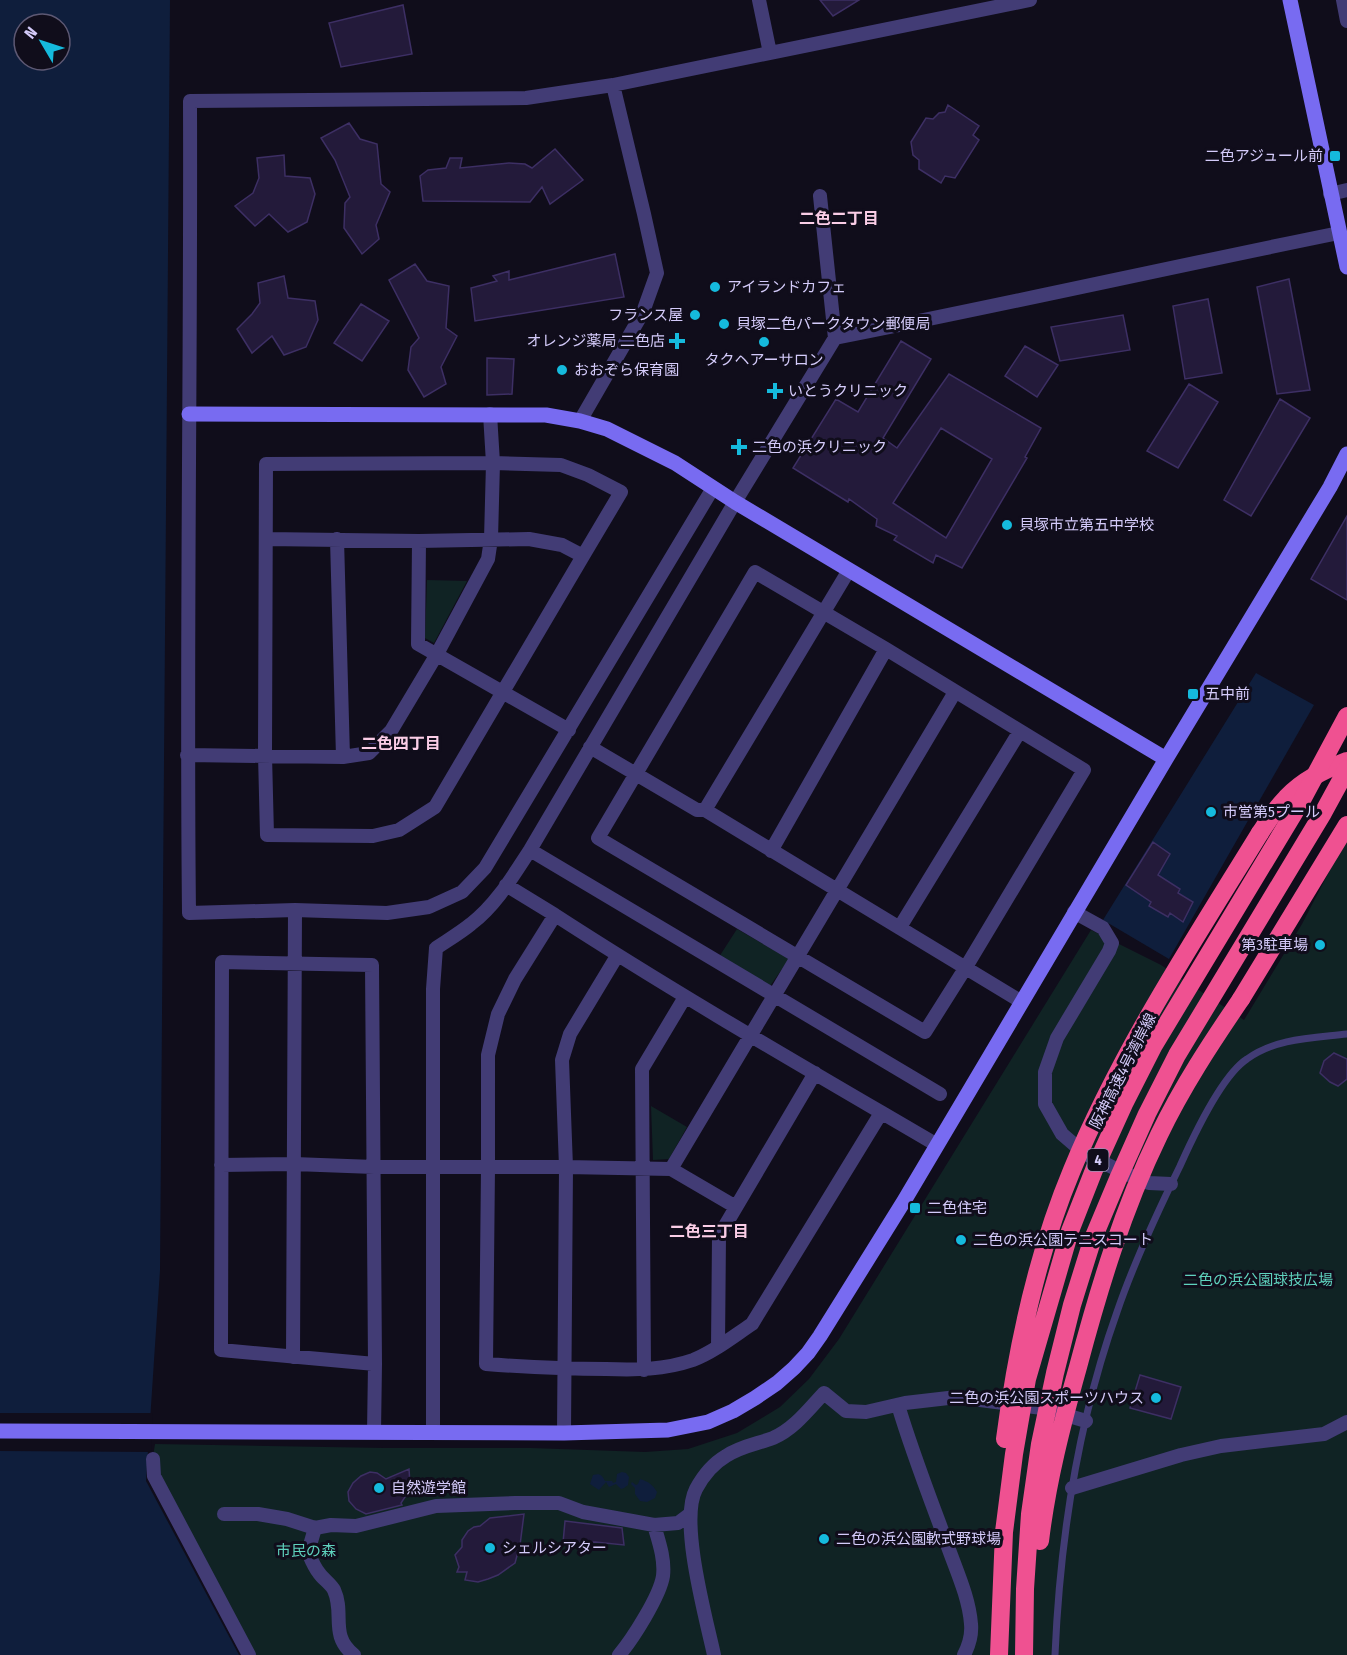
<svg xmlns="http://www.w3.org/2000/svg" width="1347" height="1655" font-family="'Fira Sans Condensed','Noto Sans JP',sans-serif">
<rect width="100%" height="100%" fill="#100d1b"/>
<path fill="#102324" d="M427,580L467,581L434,643L425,638Z
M1347,837V1655H244L149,1481L155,1444L384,1448H531L645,1452L688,1449L737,1433L780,1407L809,1379L839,1339L1091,930L1161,965L1244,1020L1302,924Z
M737,929L789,959L770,986L719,957Z
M651,1106L687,1127L669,1159L653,1160Z"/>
<path fill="#0f1e3c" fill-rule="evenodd" d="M0,0H170L160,1270L146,1481L239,1655H0ZM24,24H60V60H24Z
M1256,673L1314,705L1169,959L1103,920Z
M622,1472L626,1473L629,1477L628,1485L624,1488L621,1489L616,1484L609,1487L606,1482L599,1490L590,1484L593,1475C600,1473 602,1475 605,1481H612L613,1483L616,1482L617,1474Z
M640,1479C649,1482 652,1484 657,1492L655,1498L647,1502L640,1501L635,1494V1488L631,1484L632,1482L636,1485L638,1484Z"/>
<path fill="#100d1b" d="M0,1413H153L151,1452L0,1451Z"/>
<path fill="#231a3a" stroke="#3d2f64" stroke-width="1.5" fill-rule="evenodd" d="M820,0H859L833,16Z
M403,5L412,54L341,67L329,23Z
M948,105L979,126L973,135L979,140L955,178L945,176L941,183L919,169V160L913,155L911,142L926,118L933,119L939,113L945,112Z
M349,123L360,139L377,144L381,184L390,192L376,225L379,239L362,254L344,228L345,203L350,197L335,160L321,138Z
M555,149L583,180L550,204L542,187L530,202L423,201L420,176L428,170L446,168L450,158H462L460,168L509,163L525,164L532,168Z
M284,155L285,176L310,178L315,194L307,222L288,232L269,214L255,226L235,206L253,193L259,178L257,158Z
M615,254L624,297L475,321L471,288L497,281L493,276L509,271V280Z
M415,264L427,281L449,286L446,328L457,336L441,367L446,384L424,397L408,370L411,347L419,338L389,280Z
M284,276L288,298L315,301L318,320L306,347L284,355L272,336L252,353L237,329L252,314L260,303L258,283Z
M1289,279L1310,390L1277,394L1257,287Z
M1208,299L1222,373L1185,379L1173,306Z
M361,304L389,321L362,361L334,343Z
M1123,315L1130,350L1060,361L1051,327Z
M901,341L931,359L883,438L897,448L949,374L1041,428L1025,457L1027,458L962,568L936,555L933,563L894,540L897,536L876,526L877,519L849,499L848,502L793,468L836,399L858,412ZM941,428L992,459L946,538L893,503Z
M1025,346L1058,365L1037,397L1005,376Z
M487,358L514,359L512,394L487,395Z
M1189,384L1218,402L1178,468L1147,451Z
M1280,399L1310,418L1251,516L1224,500Z
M1347,516V600L1311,579Z
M1153,842L1170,854L1158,875L1180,889L1178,893L1193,902L1183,922L1170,913L1168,917L1149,906L1151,902L1126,885Z
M1334,1053L1347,1059V1079L1338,1086L1330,1082L1320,1073L1324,1061Z
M1140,1375L1181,1387L1171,1419L1130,1408Z
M409,1469L410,1484L407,1494L401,1503L402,1505L366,1514L356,1509L349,1501L348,1492L353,1483L361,1476L370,1472L377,1473L386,1479Z
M524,1514L520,1545L515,1563L498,1575L488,1579L478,1582L465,1580L467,1572H457L459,1567L455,1555L462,1547V1540L468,1531L474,1527L480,1526L490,1518Z
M565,1521L622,1528L624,1545L595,1542L563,1543Z"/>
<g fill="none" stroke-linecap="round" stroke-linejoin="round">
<path stroke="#423c75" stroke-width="7" d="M1055,1655C1060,1539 1078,1421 1117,1312C1134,1262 1157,1213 1180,1166C1193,1137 1221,1076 1247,1059C1276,1038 1313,1038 1347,1034"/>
<path stroke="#423c75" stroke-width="14" d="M759,0L770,53
M1343,0L1347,21
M1330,194L1347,190
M835,338C1003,305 1171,267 1339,233
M580,421L643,312L657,273L644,214L613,85
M713,488L485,868L462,892L429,907L387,913L295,910L189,913C186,642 191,372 190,101L526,98L613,85L1030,0
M266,539L419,541L529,539L562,545L583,556L435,807L399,830L373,836L267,835L265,755L266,464L493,463L561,465L588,475L621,492L583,556
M337,539L343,757
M419,541L418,644L569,730
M849,570L705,810L1022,1002
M755,572L886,649L1084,770L966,967L925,1032L598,838Z
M590,747L697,810H705
M187,755L343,757L369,753L391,731L437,654L488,559L491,539L493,463L490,414
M530,850L940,1094
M771,851L886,649
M506,885L555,915
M1074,912L1103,928L1112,943L1109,951L1057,1038L1045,1072V1104L1062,1134L1084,1153L1120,1171L1149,1183L1171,1184
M900,927L1020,731
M881,1113L752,1324C734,1336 714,1352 693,1360C664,1370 636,1370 606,1369C566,1369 526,1367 486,1364L488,1167V1055L498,1014L515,979L555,915C680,996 809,1070 937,1145
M221,1165L294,1164L374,1167H566L671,1169L955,692
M671,1169L736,1207
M718,1346L719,1236L815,1073
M293,1357L295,910
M644,1370L642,1069L685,997
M898,1405C912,1452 930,1498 947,1544C956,1570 969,1597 971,1624C972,1634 969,1645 964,1655
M374,1432L375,1364L372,965L222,962L221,1350L375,1364
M433,1432V989L436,948C448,940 460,933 471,924C496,905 513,876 530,850L735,502L835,338L820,196
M564,1433L566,1167L562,1060L570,1034L617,956
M153,1459L154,1476L249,1655
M1072,1488L1181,1455L1221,1446L1324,1434L1347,1422
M224,1514H258L287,1519L315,1528L331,1525L356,1526L436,1506L515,1503H559L583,1512L654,1525L678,1523L690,1514
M315,1528L308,1552C311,1559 314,1567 319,1573C323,1579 331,1584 334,1590C345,1614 329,1635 354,1655
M619,1655C632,1640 660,1596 663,1576C665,1559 659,1542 654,1525
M714,1655C706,1618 679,1521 696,1489C703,1476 714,1463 726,1456C741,1446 757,1444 773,1438C794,1429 809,1409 824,1393L846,1411L866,1412L905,1403L957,1397L1042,1408L1086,1421"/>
<path stroke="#786bf1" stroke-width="15" d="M1290,0L1347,267
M189,414L546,415L580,421L607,429L675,463L735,502L1166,759
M0,1431L564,1433L668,1430L708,1422L733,1411L755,1398L777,1383L794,1368L808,1353L820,1336L904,1201L1166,759L1330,487L1347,454"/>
<path stroke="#ef5191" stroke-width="18" d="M1260,833C1268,821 1276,808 1286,798C1303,780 1324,770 1347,761
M1241,999L1347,825"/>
<path stroke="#ef5191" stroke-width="18" d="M1005,1439C1017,1347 1036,1256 1072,1170C1121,1051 1193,942 1260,833
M1040,1541C1047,1482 1062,1424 1078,1367C1099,1288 1123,1209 1159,1135C1182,1087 1211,1043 1241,999
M999,1655L1004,1532L1014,1454L1027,1379L1070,1231L1094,1170L1124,1104L1154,1045L1303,798L1347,716
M1024,1655L1025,1589L1030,1514L1040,1444L1055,1373L1072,1305L1092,1241L1118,1179L1147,1114L1177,1055L1323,813L1347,769"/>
</g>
<g fill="#15badd" stroke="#100d1b" stroke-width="2">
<rect x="1329" y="150" width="12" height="12" rx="3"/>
<circle cx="715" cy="287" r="6"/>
<circle cx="695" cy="315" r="6"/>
<circle cx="724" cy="324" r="6"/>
<path d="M674 332h6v6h6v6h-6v6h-6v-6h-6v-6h6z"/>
<circle cx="764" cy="342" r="6"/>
<circle cx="562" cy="370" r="6"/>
<path d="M772 382h6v6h6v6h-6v6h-6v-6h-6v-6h6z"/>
<path d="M736 438h6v6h6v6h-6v6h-6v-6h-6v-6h6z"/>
<circle cx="1007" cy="525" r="6"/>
<rect x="1187" y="688" width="12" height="12" rx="3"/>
<circle cx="1211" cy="812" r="6"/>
<circle cx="1320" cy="945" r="6"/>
<rect x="909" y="1202" width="12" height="12" rx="3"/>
<circle cx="961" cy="1240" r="6"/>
<circle cx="1156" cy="1398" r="6"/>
<circle cx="379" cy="1488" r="6"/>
<circle cx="824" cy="1539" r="6"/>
<circle cx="490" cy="1548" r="6"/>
</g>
<g text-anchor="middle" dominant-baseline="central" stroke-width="6" stroke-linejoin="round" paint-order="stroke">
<rect fill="#100d1b" stroke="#9992b7" stroke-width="1.5" x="1087.5" y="1149" width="21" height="22" rx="4.5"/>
<g font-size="14" font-weight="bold" fill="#d4cbfa">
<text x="1098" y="1160">4</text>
</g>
<g font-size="15" fill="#d4cbfa" stroke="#100d1b" text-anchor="start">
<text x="1323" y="156" text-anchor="end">二色アジュール前</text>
<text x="727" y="287">アイランドカフェ</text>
<text x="683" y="315" text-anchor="end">フランス屋</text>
<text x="736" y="324">貝塚二色パークタウン郵便局</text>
<text x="665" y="341" text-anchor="end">オレンジ薬局 二色店</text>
<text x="764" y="360" text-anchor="middle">タクヘアーサロン</text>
<text x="574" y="370">おおぞら保育園</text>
<text x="788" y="391">いとうクリニック</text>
<text x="752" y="447">二色の浜クリニック</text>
<text x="1019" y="525">貝塚市立第五中学校</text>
<text x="1205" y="694">五中前</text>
<text x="1223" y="812">市営第5プール</text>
<text x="1308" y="945" text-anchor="end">第3駐車場</text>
<text x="927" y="1208">二色住宅</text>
<text x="973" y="1240">二色の浜公園テニスコート</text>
<text x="1144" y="1398" text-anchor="end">二色の浜公園スポーツハウス</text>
<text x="391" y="1488">自然遊学館</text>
<text x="836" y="1539">二色の浜公園軟式野球場</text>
<text x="502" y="1548">シェルシアター</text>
</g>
<g font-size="15" fill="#d4cbfa" stroke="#100d1b">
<text transform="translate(1123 1071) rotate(-63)">阪神高速4号湾岸線</text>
</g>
<g font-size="15" fill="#5fd2be" stroke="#100d1b">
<text x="1258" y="1280">二色の浜公園球技広場</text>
<text x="306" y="1551">市民の森</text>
</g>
<g font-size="16" font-weight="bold" fill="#facde6" stroke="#100d1b">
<text x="839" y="218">二色二丁目</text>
<text x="401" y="743">二色四丁目</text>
<text x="709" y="1231">二色三丁目</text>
</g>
</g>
<g transform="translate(42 42) rotate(309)"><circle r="28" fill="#100d1b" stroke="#5e5974" stroke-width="1.5"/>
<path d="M0-4.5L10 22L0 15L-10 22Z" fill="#15badd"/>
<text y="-9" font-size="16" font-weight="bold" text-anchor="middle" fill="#d4cbfa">N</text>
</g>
</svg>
